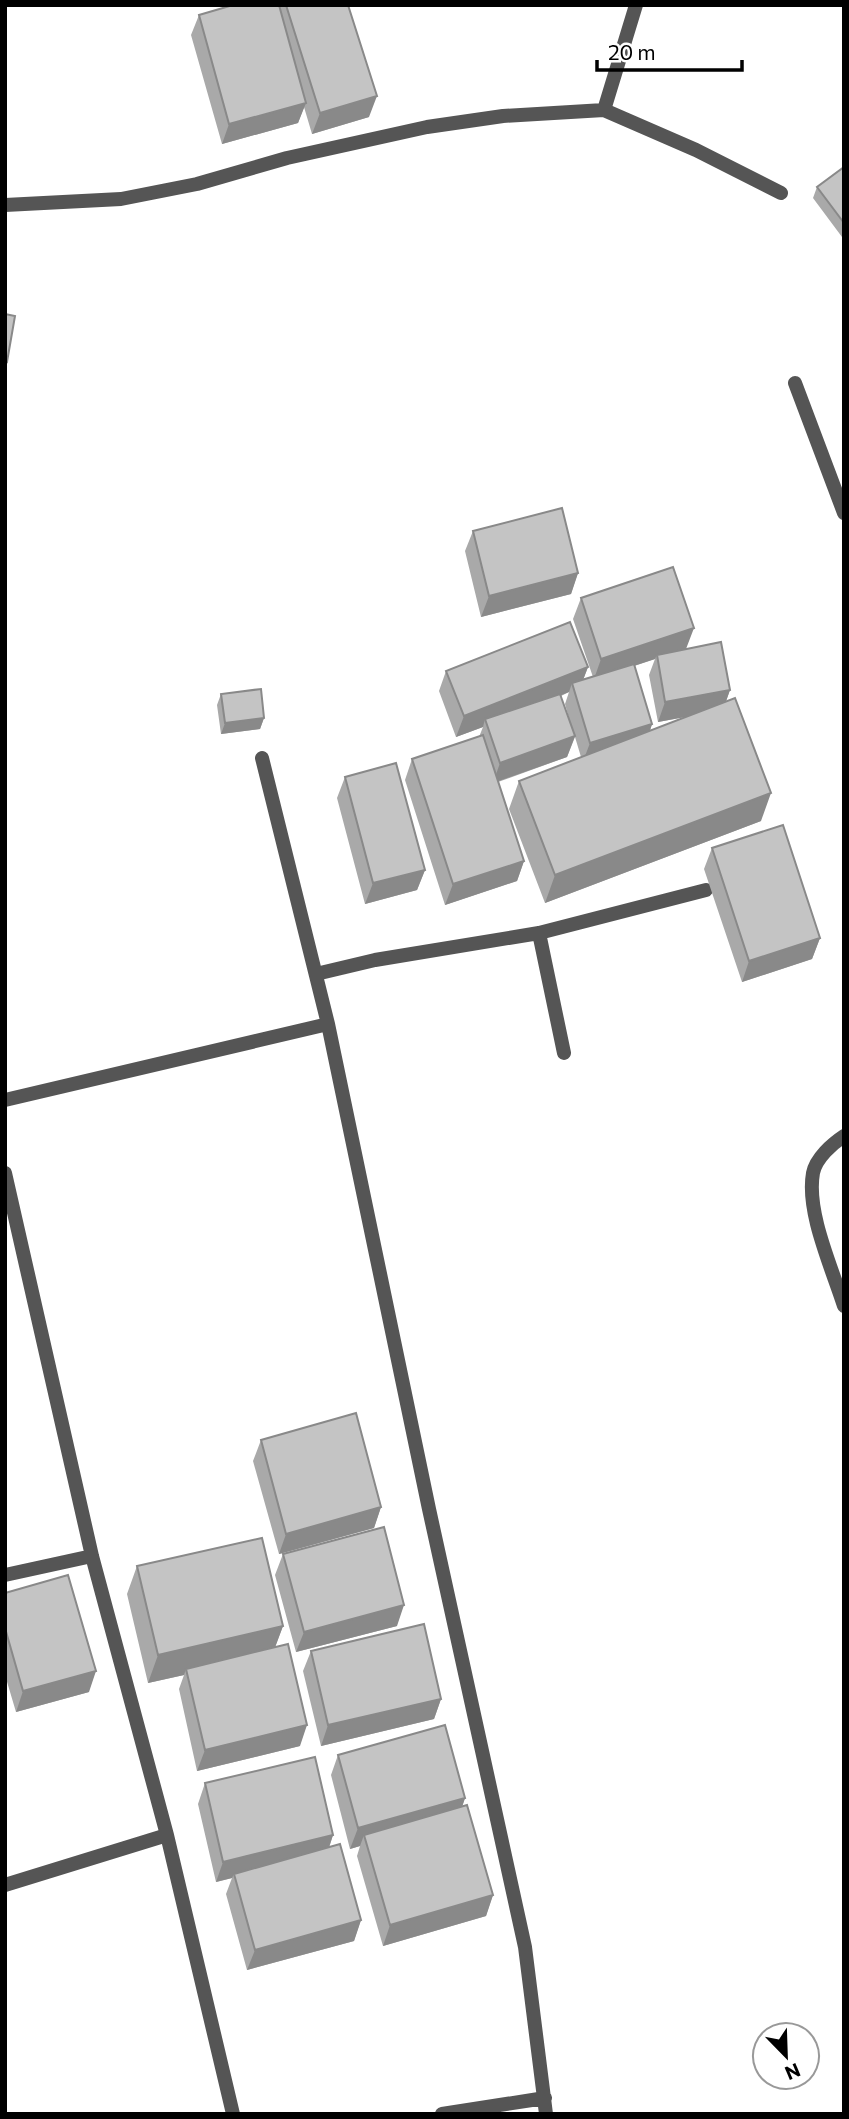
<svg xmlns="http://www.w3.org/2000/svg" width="849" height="2119" font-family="Commissioner,sans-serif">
<rect width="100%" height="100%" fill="#fff"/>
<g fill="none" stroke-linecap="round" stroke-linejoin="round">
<path stroke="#555" stroke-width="14" d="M844,1136C832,1144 816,1158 813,1173C806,1212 832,1268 844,1306"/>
<path stroke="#555" stroke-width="14" d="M604,110L636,5
M5,205L121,199L197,184L287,158L427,127L503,116L604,110L696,150L781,193
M795,383L844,513
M262,758L328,1024
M539,933L564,1053
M316,974L375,960L539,933L706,890
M5,1100L328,1024L429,1509L525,1947L546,2114
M5,1173L92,1556L167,1835L233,2114
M5,1575L92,1556
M5,1885L167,1835
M442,2114L545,2098"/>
</g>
<path fill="#a9a9a9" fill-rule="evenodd" d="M233,5H348L369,117L312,134L304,107L298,123L222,144L191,35L199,15Z
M844,167V236L842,237L813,198L817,187Z
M473,531L578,573L571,594L481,617L465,551Z
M581,598L686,649L730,690L726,701L761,821L545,903L509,809L519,781L581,757L575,737L567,757L498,782L524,861L517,881L445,905L405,780L412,759L479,737L483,727L456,737L439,691L446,671L588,667L583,680L593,677L573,619ZM655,659L649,675L658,722L685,717L650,731L652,724L634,666ZM569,692L565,704L572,729L561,696Z
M221,694L264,718L260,729L221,734L217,705Z
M345,777L425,870L417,890L365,904L337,798Z
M712,848L820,938L812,959L742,982L704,869Z
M261,1440L381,1507L374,1528L279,1554L253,1461Z
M283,1554L397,1626L296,1652L275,1575Z
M137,1566L283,1626L275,1647L300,1746L197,1771L179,1689L184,1675L148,1683L127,1594Z
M5,1593L89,1692L16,1712L5,1675Z
M311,1651L441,1699L434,1719L321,1746L303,1671Z
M338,1755L465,1798L462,1807L493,1895L486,1916L383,1946L357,1856L360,1846L350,1849L331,1775Z
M205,1783L333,1835L329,1848L361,1920L354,1941L247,1970L226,1894L232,1878L216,1882L198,1804Z"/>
<path fill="#898989" d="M377,96L369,117L312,134L320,113Z
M306,103L298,123L222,144L229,124Z
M578,573L571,594L481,617L489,596Z
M694,628L686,649L657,655L655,659L594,679L601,659Z
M588,667L580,688L572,683L569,692L487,725L485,719L483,727L456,737L464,716Z
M730,690L723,710L658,722L665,702Z
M264,718L260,729L221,734L225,723Z
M652,724L645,745L582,764L590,743Z
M575,736L567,757L493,783L500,763Z
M771,793L761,821L545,903L555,875Z
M524,861L517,881L445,905L453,884Z
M425,870L417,890L365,904L373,883Z
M820,938L812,959L742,982L749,961Z
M381,1507L374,1528L279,1554L286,1534Z
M404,1605L397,1626L296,1652L304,1632Z
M283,1626L273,1653L186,1669L184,1675L148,1683L158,1655Z
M96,1671L89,1692L16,1712L23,1691Z
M441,1699L434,1719L321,1746L328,1725Z
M307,1725L300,1746L197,1771L205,1750Z
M465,1798L458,1819L364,1835L360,1846L350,1849L358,1828Z
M333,1835L326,1856L234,1874L232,1878L216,1882L223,1862Z
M493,1895L486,1916L383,1946L390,1925Z
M361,1920L354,1941L247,1970L255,1950Z"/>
<path fill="#c4c4c4" stroke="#898989" stroke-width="2" d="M233,5H279L306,103L229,124L199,15Z
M286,5H348L377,96L320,113Z
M844,167V223L817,187Z
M5,314L15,316L7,362L5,361Z
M562,508L578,573L489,596L473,531Z
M673,567L694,628L601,659L581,598Z
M570,622L588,667L464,716L446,671Z
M721,642L730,690L665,702L657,655Z
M634,664L652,724L590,743L572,683Z
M261,689L264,718L225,723L221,694Z
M560,694L575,736L500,763L485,719Z
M735,698L771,793L555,875L519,781Z
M483,735L524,861L453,884L412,759Z
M396,763L425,870L373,883L345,777Z
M783,825L820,938L749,961L712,848Z
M356,1413L381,1507L286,1534L261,1440Z
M384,1527L404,1605L304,1632L283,1554Z
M262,1538L283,1626L158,1655L137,1566Z
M68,1575L96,1671L23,1691L5,1628V1593Z
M424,1624L441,1699L328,1725L311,1651Z
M288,1644L307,1725L205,1750L186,1669Z
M445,1725L465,1798L358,1828L338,1755Z
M315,1757L333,1835L223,1862L205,1783Z
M467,1805L493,1895L390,1925L364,1835Z
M340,1844L361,1920L255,1950L234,1874Z"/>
<rect width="849" height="2119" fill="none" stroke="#000000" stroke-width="14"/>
<g transform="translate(786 2056) rotate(157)"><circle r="33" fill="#ffffff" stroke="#999999" stroke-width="2"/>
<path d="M0-5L12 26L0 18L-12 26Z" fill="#000000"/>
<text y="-10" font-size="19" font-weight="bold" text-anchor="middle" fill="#000000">N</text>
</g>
<path d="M597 60v10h145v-10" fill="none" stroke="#000000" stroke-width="3.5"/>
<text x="608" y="60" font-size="21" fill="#000000" stroke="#ffffff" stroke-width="5" paint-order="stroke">20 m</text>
</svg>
